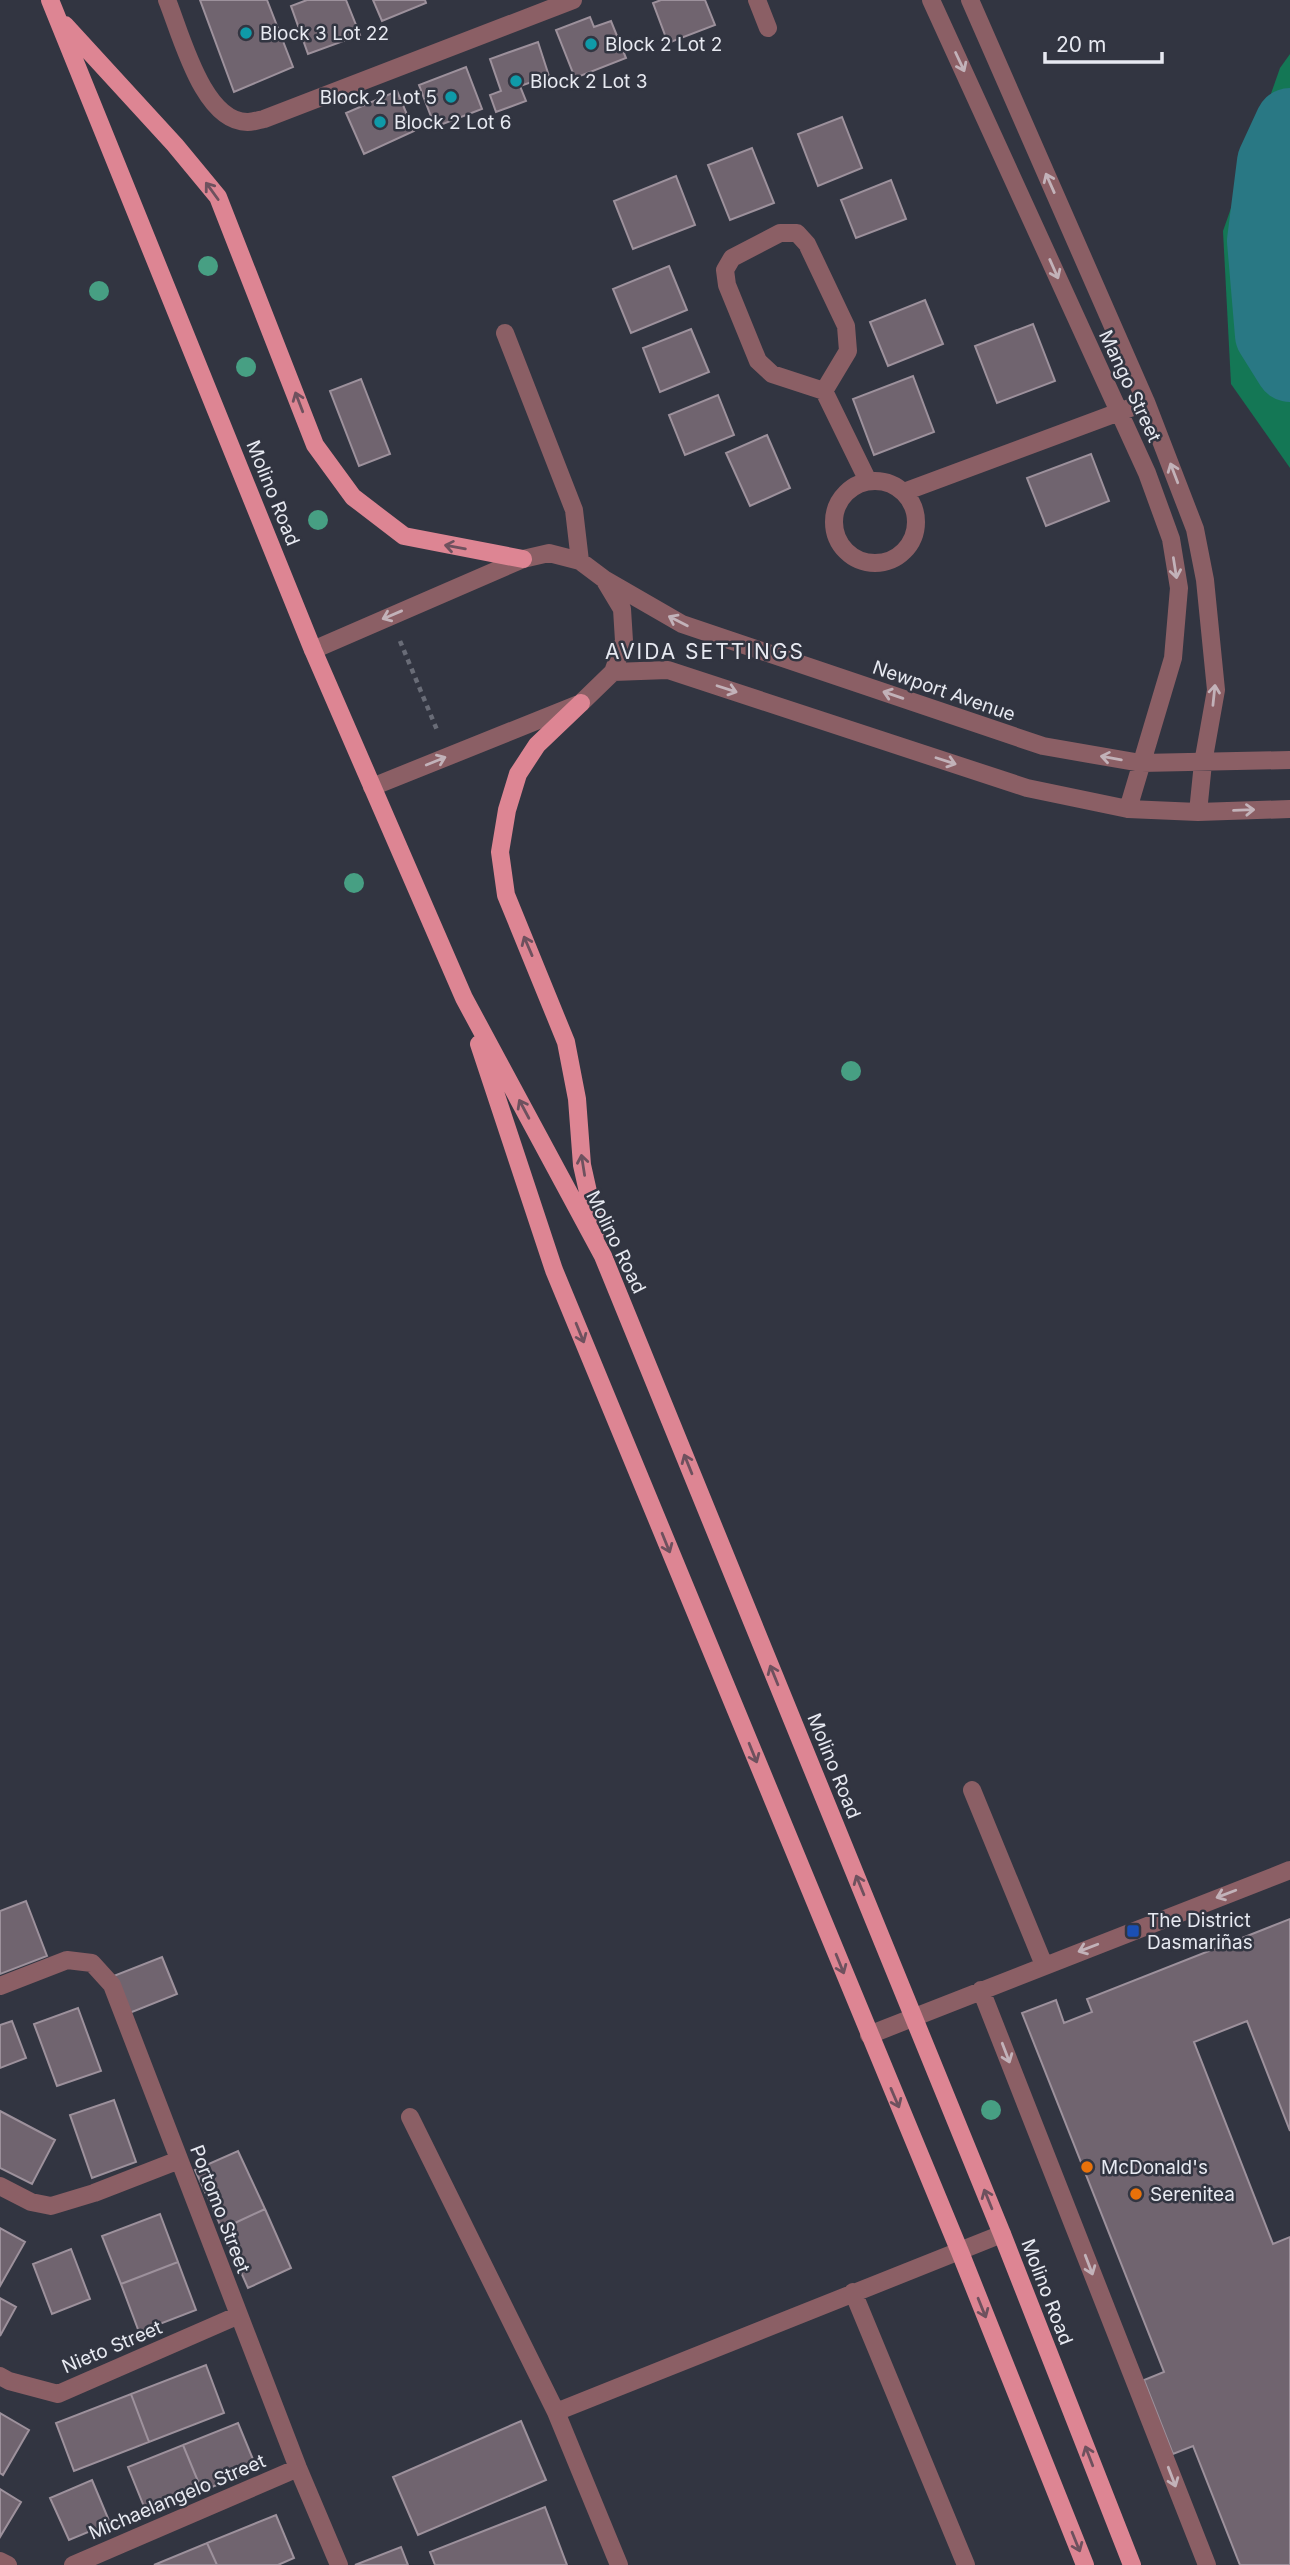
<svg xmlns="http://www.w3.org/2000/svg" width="1290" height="2565" font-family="Inter,sans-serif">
<rect width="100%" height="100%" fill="#323541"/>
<path fill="#147755" d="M1290,54V468L1231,384L1223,231L1280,68Z"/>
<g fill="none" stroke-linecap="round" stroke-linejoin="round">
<path stroke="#297884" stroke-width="70" d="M1290,123L1272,162L1262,241L1270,335L1290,367"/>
</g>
<path fill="#70646f" stroke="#9d919c" stroke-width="2" d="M200,0H267L293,67L234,92Z
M307,0H346L360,35L308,54L291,6Z
M373,0H425L426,3L382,21Z
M661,0H705L715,25L668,43L653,3Z
M590,17L594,27L611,21L626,58L575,78L556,30Z
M538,42L549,76L520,86L526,101L496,112L490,95L501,91L490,59Z
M466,67L482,109L435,127L419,85Z
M397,91L414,131L364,154L346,113Z
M842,117L862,168L818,186L798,134Z
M752,148L774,203L730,220L708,165Z
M676,176L695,225L633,249L614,201Z
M891,180L906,219L856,238L841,200Z
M669,266L687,310L631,333L613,289Z
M925,300L943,344L888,366L870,322Z
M1033,324L1055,381L997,403L975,346Z
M691,329L709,372L660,392L643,348Z
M913,376L934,432L874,455L853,399Z
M361,379L390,454L359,466L330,391Z
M718,395L734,435L685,455L669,415Z
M767,435L790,488L750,506L726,453Z
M1091,454L1109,501L1046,526L1027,478Z
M26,1901L47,1956L0,1974V1911Z
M1290,1919V2131L1247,2021L1194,2042L1273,2244L1290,2237V2565H1240L1193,2446L1173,2454L1144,2380L1164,2372L1022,2013L1056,2000L1064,2023L1092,2012L1087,1999Z
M162,1957L177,1994L127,2014L111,1977Z
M78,2008L101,2071L57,2086L34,2024Z
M12,2021L26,2058L0,2068V2025Z
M114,2100L136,2162L92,2178L70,2115Z
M0,2111L55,2140L32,2184L0,2168Z
M238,2151L265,2209L222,2229L195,2170Z
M265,2209L291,2268L248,2288L222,2229Z
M160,2214L178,2262L121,2284L102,2236Z
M0,2228L25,2242L0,2286Z
M71,2249L90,2299L52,2314L33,2264Z
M178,2262L196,2310L139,2332L121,2284Z
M0,2298L16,2307L0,2336Z
M206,2365L224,2413L149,2442L131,2394Z
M131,2394L149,2442L74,2471L56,2423Z
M0,2413L29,2430L3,2475L0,2473Z
M521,2421L546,2480L418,2535L393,2477Z
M238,2423L257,2469L202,2491L183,2445Z
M183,2445L202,2491L147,2514L128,2467Z
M92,2480L110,2523L69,2540L50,2498Z
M0,2489L21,2502L0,2537Z
M545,2507L567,2565H435L430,2552Z
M276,2515L294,2558L278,2565H217L207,2543Z
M207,2543L217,2565H154Z
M401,2547L408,2565H355Z"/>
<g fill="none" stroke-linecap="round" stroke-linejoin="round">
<path stroke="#696c77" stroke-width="4.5" stroke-dasharray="5 5" stroke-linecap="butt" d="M400,641L437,730"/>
<path stroke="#8b5f65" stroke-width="18" d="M167,0C181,34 203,123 248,122C253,122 259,120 264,119L573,0
M757,0L768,28
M931,0L1147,473L1171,539L1179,588L1173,658L1128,809
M970,0L1146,402L1195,529L1205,580L1216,690L1203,763L1198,812
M780,233H797L807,244L846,326L848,351L824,391L772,374L758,361L727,285L725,270L732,258Z
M505,333L574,510L580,561
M824,391L868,481
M834 522a41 41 0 1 1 82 0a41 41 0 1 1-82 0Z
M904,492L1146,402
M604,579L682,624L1043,746L1141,763L1290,760
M313,650L523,559L549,553L580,561L604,579L622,609L624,641L613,672L581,703L372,787
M613,672L668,670L1027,788L1128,809L1198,812L1290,809
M972,1790L1044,1965
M0,1986L67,1960L92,1963L112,1985L298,2468L339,2565
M981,1990L1207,2565
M869,2035L1290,1870
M410,2117L556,2412L619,2565
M0,2186L31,2202L51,2206L94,2193L179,2160
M853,2292L966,2565
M0,2376L9,2381L58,2394L239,2315
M556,2412L1002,2234
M0,2561L8,2565
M73,2565L298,2468"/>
<path stroke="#dd8593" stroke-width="18" d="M50,0L313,650L464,998L603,1256L1002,2234L1132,2565
M65,25L175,145L218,197L315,445L353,497L404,536L523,559
M581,703L537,745L518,774L507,810L500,852L506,895L566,1042L577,1099L582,1165L597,1232
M479,1044L554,1270L960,2252L1085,2565"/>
</g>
<g fill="#479f83">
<circle cx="208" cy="266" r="10"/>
<circle cx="99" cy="291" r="10"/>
<circle cx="246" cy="367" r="10"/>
<circle cx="318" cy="520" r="10"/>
<circle cx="354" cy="883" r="10"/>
<circle cx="851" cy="1071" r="10"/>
<circle cx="991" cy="2110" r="10"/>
</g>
<defs><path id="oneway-shaft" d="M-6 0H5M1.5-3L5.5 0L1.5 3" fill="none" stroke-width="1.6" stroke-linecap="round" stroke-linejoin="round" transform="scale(1.75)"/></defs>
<g stroke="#c2b2b9">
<use href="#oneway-shaft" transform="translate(960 62) rotate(65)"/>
<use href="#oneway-shaft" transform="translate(1050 183) rotate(-114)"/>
<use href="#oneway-shaft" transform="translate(1054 269) rotate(66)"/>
<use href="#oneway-shaft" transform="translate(1174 473) rotate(-111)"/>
<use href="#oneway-shaft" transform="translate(1175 568) rotate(81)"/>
<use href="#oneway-shaft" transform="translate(392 615) rotate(157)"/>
<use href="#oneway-shaft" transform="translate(678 621) rotate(-153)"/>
<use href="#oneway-shaft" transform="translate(727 689) rotate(18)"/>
<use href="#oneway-shaft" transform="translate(893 695) rotate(-161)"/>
<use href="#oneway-shaft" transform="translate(1214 695) rotate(-84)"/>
<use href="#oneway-shaft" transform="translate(1111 758) rotate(-170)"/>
<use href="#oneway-shaft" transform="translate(436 761) rotate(-22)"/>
<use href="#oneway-shaft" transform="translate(946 761) rotate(18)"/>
<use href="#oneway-shaft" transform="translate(1244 810) rotate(-2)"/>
<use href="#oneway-shaft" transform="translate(1226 1894) rotate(159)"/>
<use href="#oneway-shaft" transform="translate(1088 1948) rotate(159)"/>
<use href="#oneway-shaft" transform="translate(1006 2053) rotate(69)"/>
<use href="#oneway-shaft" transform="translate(1089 2265) rotate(69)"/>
<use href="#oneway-shaft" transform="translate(1172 2477) rotate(69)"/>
</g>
<g stroke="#6e515e">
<use href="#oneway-shaft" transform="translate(212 191) rotate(-126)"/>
<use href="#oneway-shaft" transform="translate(299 402) rotate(-111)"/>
<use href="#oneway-shaft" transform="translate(455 547) rotate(-170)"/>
<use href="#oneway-shaft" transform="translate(528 946) rotate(-113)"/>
<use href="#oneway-shaft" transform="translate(524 1109) rotate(-118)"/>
<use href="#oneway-shaft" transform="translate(583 1165) rotate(-99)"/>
<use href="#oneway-shaft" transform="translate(580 1333) rotate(68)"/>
<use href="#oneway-shaft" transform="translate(688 1464) rotate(-112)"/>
<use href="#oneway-shaft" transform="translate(666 1543) rotate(68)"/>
<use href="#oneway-shaft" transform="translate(774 1675) rotate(-112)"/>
<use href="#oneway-shaft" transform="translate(753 1753) rotate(68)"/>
<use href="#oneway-shaft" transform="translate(860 1885) rotate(-112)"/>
<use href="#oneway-shaft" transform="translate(840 1964) rotate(68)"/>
<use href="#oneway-shaft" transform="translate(895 2098) rotate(67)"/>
<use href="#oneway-shaft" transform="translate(988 2199) rotate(-112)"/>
<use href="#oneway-shaft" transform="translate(982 2308) rotate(68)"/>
<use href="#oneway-shaft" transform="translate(1089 2456) rotate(-111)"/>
<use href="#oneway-shaft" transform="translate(1076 2542) rotate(68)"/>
</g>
<g fill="#0f9aa8" stroke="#323541" stroke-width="2.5">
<circle cx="246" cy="33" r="7"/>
<circle cx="591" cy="44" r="7"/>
<circle cx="516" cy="81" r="7"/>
<circle cx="451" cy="97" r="7"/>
<circle cx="380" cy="122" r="7"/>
</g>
<rect fill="#1a4fb4" stroke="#323541" stroke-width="2.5" x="1126" y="1924" width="14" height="14" rx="3.5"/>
<g fill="#e8710a" stroke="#323541" stroke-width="2.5">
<circle cx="1087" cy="2167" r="7"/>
<circle cx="1136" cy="2194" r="7"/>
</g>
<g text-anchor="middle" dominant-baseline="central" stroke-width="5" stroke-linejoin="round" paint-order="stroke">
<g font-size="19" fill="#e7e9f1" stroke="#323541" text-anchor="start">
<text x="260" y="33">Block 3 Lot 22</text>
<text x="605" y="44">Block 2 Lot 2</text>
<text x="530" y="81">Block 2 Lot 3</text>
<text x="437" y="97" text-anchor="end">Block 2 Lot 5</text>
<text x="394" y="122">Block 2 Lot 6</text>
<text x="1147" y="1920">The District<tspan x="1147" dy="22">Dasmariñas</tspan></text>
<text x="1101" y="2167">McDonald's</text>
<text x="1150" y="2194">Serenitea</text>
</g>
<g font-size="19" fill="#e7e9f1" stroke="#323541">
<text transform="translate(1130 386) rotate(65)">Mango Street</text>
<text transform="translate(273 493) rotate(68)">Molino Road</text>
<text transform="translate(944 691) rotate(19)">Newport Avenue</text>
<text transform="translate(616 1242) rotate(64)">Molino Road</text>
<text transform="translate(834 1766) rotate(68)">Molino Road</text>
<text transform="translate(220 2209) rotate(69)">Portomo Street</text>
<text transform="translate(1047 2292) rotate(69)">Molino Road</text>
<text transform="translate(112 2347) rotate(-23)">Nieto Street</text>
<text transform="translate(177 2497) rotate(-23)">Michaelangelo Street</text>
</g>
<g font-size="21" letter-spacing="2" fill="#e7e9f1" stroke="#323541">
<text x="705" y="651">AVIDA SETTINGS</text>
</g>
</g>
<path d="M1045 52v10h117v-10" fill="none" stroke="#e7e9f1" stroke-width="3.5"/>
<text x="1056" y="52" font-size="21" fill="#e7e9f1" stroke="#323541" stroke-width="5" paint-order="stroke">20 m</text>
</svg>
